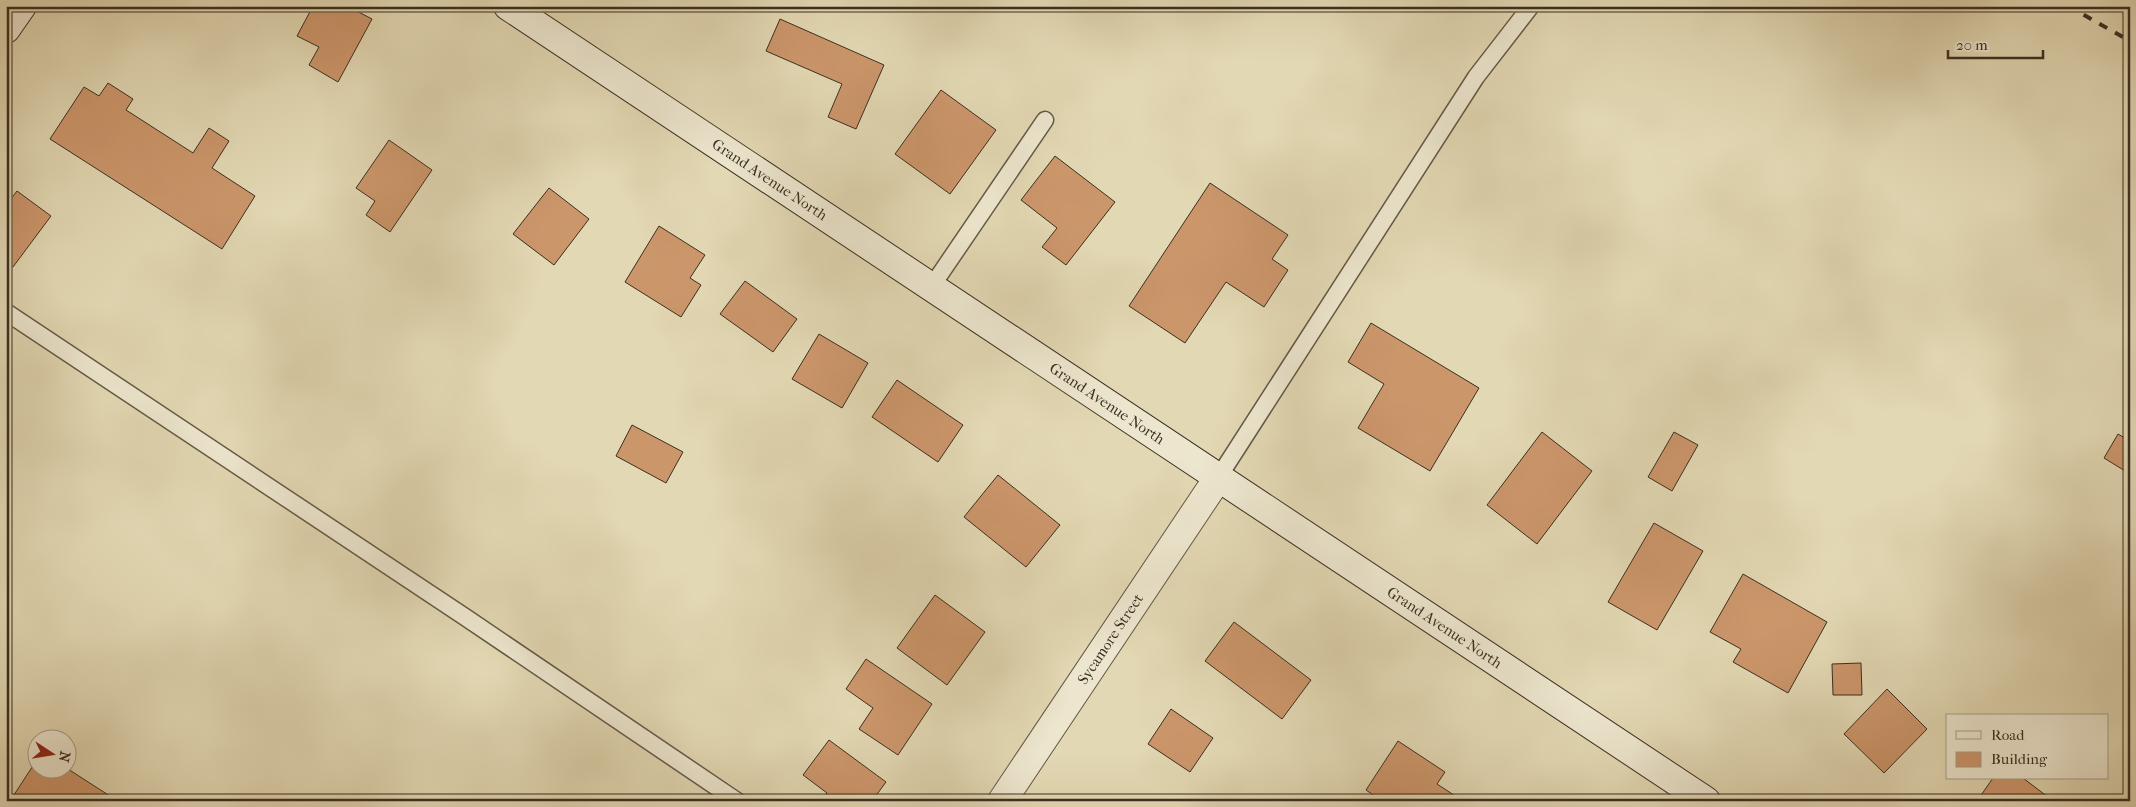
<svg xmlns="http://www.w3.org/2000/svg" width="2136" height="807" font-family="'IM FELL French Canon',serif">
<rect width="100%" height="100%" fill="#e2d8b3"/>
<filter id="stains"><feTurbulence type="fractalNoise" baseFrequency=".004" numOctaves="4"/><feColorMatrix values="0 0 0 0 .2 0 0 0 0 .09 0 0 0 0 .02 0 0 0 .5 -.17"/></filter>
<radialGradient id="worn" r=".72"><stop offset=".6" stop-color="#630" stop-opacity="0"/><stop offset="1" stop-color="#630" stop-opacity=".3"/></radialGradient>
<path fill="#cc966b" stroke="#3b2f21" d="M313,6H347L372,19L338,82L309,65L319,47L297,36Z
M780,19L884,65L856,129L828,117L842,84L766,51Z
M108,83L133,99L126,110L193,153L209,128L229,141L212,168L255,196L222,249L50,139L84,87L99,96Z
M941,90L996,130L950,194L895,154Z
M389,140L432,170L390,232L366,215L375,201L356,188Z
M1055,156L1115,202L1066,265L1042,247L1057,228L1021,200Z
M1210,183L1288,235L1272,259L1288,270L1264,307L1226,282L1185,343L1129,306Z
M549,188L589,219L554,265L513,234Z
M17,191L51,216L13,267L6,262V205Z
M659,226L705,255L690,278L701,285L681,317L625,282Z
M745,281L797,319L773,352L720,314Z
M1371,323L1479,388L1430,471L1358,428L1384,384L1348,362Z
M819,334L868,363L842,408L792,379Z
M897,380L963,425L938,462L872,417Z
M632,425L683,452L666,483L616,456Z
M1542,432L1592,471L1537,544L1487,505Z
M1674,432L1698,445L1672,491L1648,477Z
M2118,434L2130,441V474L2104,458Z
M998,475L1060,525L1026,567L964,517Z
M1654,523L1703,551L1657,630L1608,602Z
M1743,574L1827,622L1788,693L1733,662L1741,649L1710,632Z
M935,595L985,632L947,685L897,648Z
M1234,622L1311,680L1282,719L1205,661Z
M866,659L932,704L898,755L859,729L873,708L846,689Z
M1861,663L1862,695H1833L1832,664Z
M1887,689L1927,729L1884,773L1844,734Z
M1171,709L1213,738L1190,772L1148,744Z
M829,740L886,782L872,801H822L827,793L803,775Z
M1398,741L1445,772L1437,784L1463,801H1382L1366,790Z
M38,758V770L68,769L113,798L112,801H10Z
M1993,778H2023L2048,797L2045,801H1977Z"/>
<g fill="none" stroke-linecap="round" stroke-linejoin="round">
<g stroke="#655946" stroke-width="19">
<path id="lane" d="M932,286L1045,120
M6,312L465,617L737,801
M1218,478L1476,77L1531,6"/>
</g>
<g stroke="#655946" stroke-width="30">
<g id="street">
<path id="s1" d="M1002,801L1218,478"/>
</g>
</g>
<g stroke="#3b2f21" stroke-width="30">
<g id="secondary">
<path id="s2" d="M508,6L1706,801"/>
<path d="M6,29L22,6"/>
</g>
</g>
<use href="#lane" stroke="#ece6ce" stroke-width="16"/>
<use href="#street" stroke="#ece6ce" stroke-width="28"/>
<use href="#secondary" stroke="#ece6ce" stroke-width="28"/>
<path stroke="#3b2f21" stroke-width="4" stroke-dasharray="9 9" stroke-linecap="butt" d="M2068,6L2130,41"/>
</g>
<g text-anchor="middle" dominant-baseline="central" stroke-width="4" stroke-linejoin="round" paint-order="stroke">
<g font-size="15" fill="#3b2f21" stroke="#ece6ce">
<text stroke="none"><textPath href="#s2" startOffset="314">Grand Avenue North</textPath></text>
<text stroke="none"><textPath href="#s2" startOffset="719">Grand Avenue North</textPath></text>
<text stroke="none"><textPath href="#s2" startOffset="1124">Grand Avenue North</textPath></text>
<text stroke="none"><textPath href="#s1" startOffset="195">Sycamore Street</textPath></text>
</g>
</g>
<rect width="2136" height="807" fill="none" stroke="#e2d8b3" stroke-width="25"/>
<rect x="8" y="8" width="2121" height="792" fill="none" stroke="#3b2f21" stroke-width="2.5"/>
<rect x="12" y="12" width="2111" height="782" fill="none" stroke="#3b2f21"/>
<rect x="1946" y="714" width="162" height="65" fill="#ece6ce" stroke="#a59d89"/>
<rect x="1956" y="731" width="25" height="8" fill="#ece6ce" stroke="#a59d89"/>
<text x="1991" y="740" font-size="15" fill="#3b2f21">Road</text>
<rect x="1956" y="752" width="25" height="15" fill="#cc966b" stroke="#a59d89"/>
<text x="1991" y="764" font-size="15" fill="#3b2f21">Building</text>
<g transform="translate(52 754) rotate(102)"><circle r="24" fill="#ece6ce" stroke="#a59d89"/>
<path d="M0-4L9 19L0 12L-9 19Z" fill="#8f2418"/>
<text y="-8" font-size="14" font-weight="bold" text-anchor="middle" fill="#3b2f21">N</text>
</g>
<path d="M1948 50v8h95v-8" fill="none" stroke="#3b2f21" stroke-width="2.5"/>
<text x="1956" y="50" font-size="15" fill="#3b2f21" stroke="#ece6ce" stroke-width="4" paint-order="stroke">20 m</text>
<rect width="100%" height="100%" filter="url(#stains)"/>
<rect width="100%" height="100%" fill="url(#worn)"/>
</svg>
